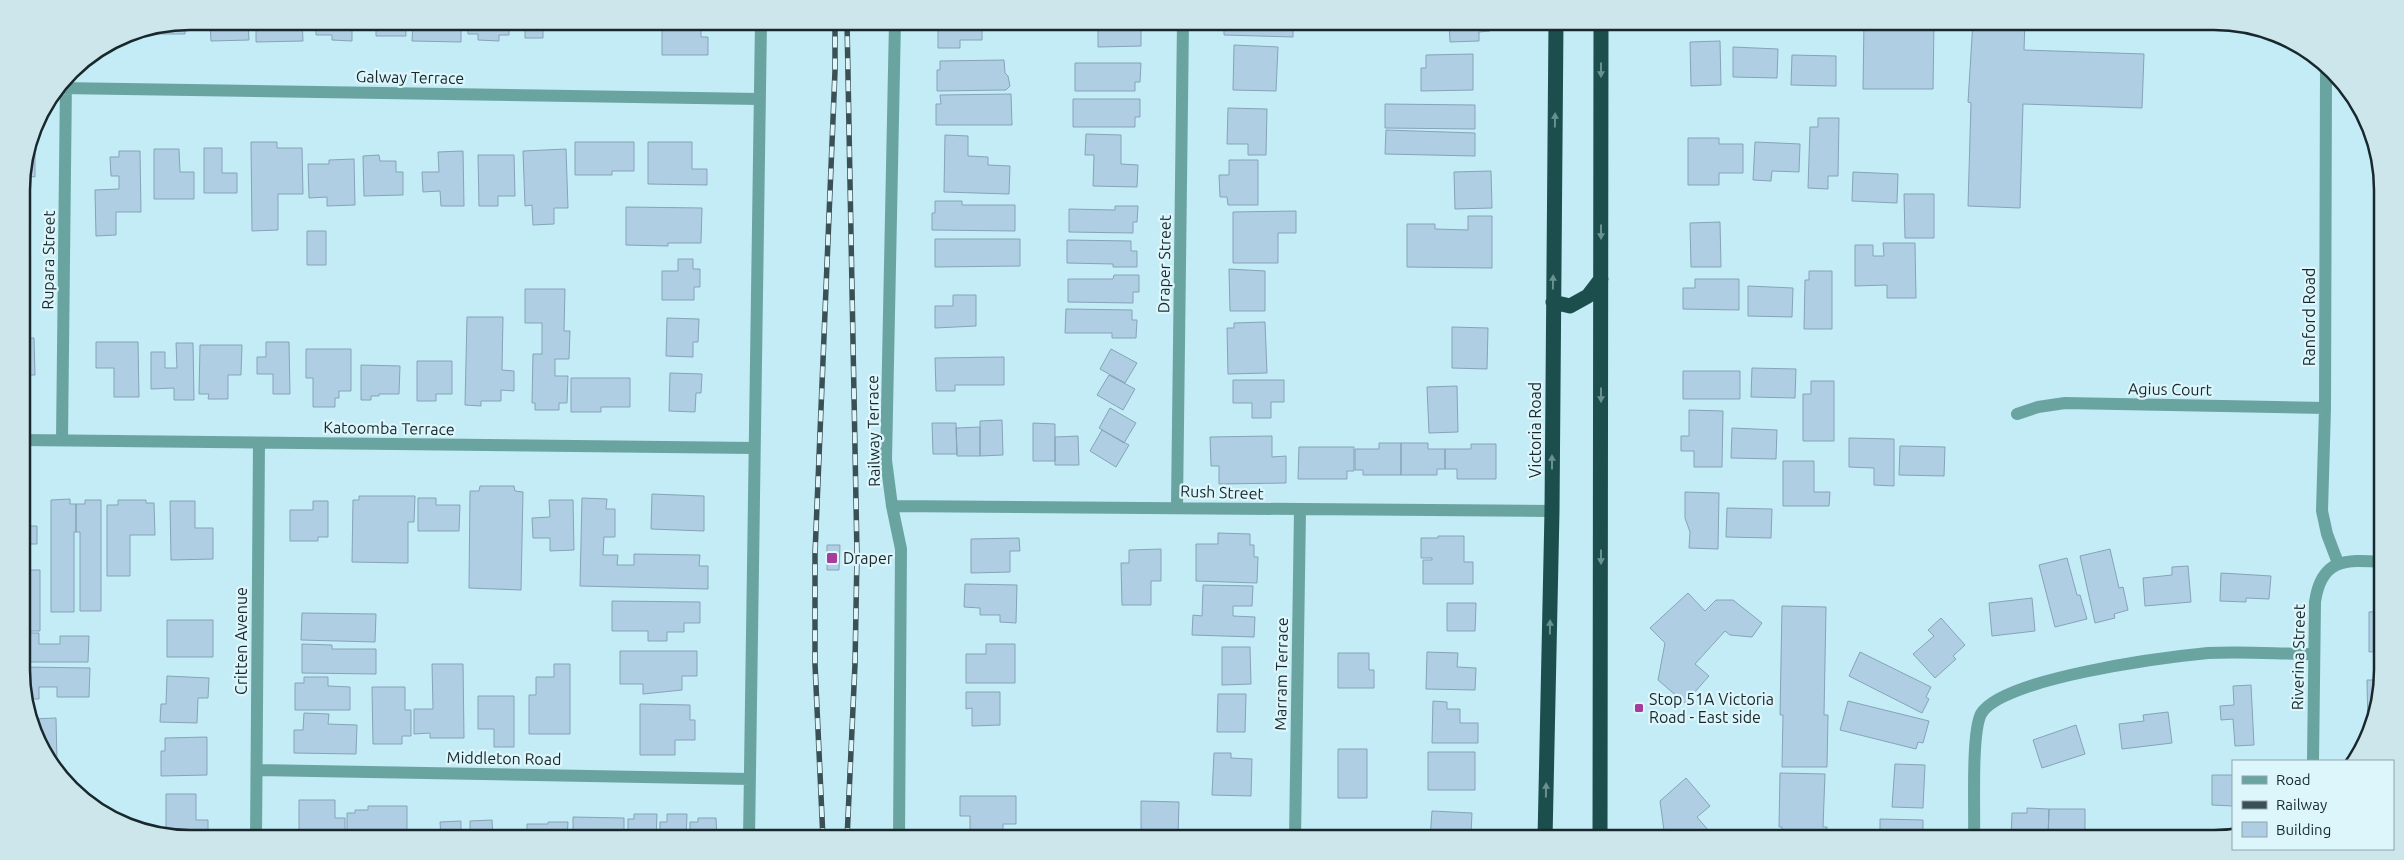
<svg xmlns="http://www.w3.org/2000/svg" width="2404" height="860" font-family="Ubuntu,sans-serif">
<rect width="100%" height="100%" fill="#c3ecf6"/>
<path fill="#afcee3" stroke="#86a3b8" d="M210,21H248L249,40L211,41Z
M256,21H302L303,41L256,42Z
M316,21H352V41L332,40V35H316Z
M369,21H405L406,36H376V28H369Z
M413,21H461V42L412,41Z
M468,21H509V35H499V41L478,40V34H468Z
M525,21H561V28H543V38H525Z
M662,21H701V37H708V55H662Z
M938,21H1012V25L982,26V40H960V48H938Z
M1098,21L1141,24V46L1098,47Z
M1224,21H1293V37L1224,35Z
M1449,21H1490V31L1479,32V41L1450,42Z
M1692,21H1722V30H1692Z
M1864,21H1934L1933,89H1863Z
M1973,21H2025L2024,50L2144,54L2142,108L2023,104L2020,208L1968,206L1971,103L1968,102Z
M185,22V34H151V29Z
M142,31V37L124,36L126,34Z
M1720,41L1721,85L1691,86L1690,42Z
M1234,45L1278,47L1276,91L1233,90Z
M1733,47L1778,49L1777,78L1733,77Z
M1473,54V90L1421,91V68H1426V55Z
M1792,55L1836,56V86L1791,85Z
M1004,60L1005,73L1008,76L1010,86L1006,90L937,91V70H940V61Z
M1075,63H1141L1140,82H1135V91H1075Z
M1011,94L1012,125H936V104H941L940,95Z
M1073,99H1140V117H1135V127H1073Z
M1385,104L1475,105V129L1385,128Z
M1228,108L1267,109L1266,155H1248V144H1227Z
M1818,118H1839L1838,176H1828V189L1808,188L1810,127H1818Z
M1386,130L1475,133V156L1385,154Z
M1086,134L1121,135V164L1138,165L1137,187L1093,186L1094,155H1085Z
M945,135L968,136V156L988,157V165L1010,166L1009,194L944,192Z
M1688,138H1719V144H1743V173H1719V185H1688Z
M251,142H277V148H302L303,194H278V230L252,231Z
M575,142H634V171H612V175H575Z
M648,142H692V169H707V185L648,184Z
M1755,142L1800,144L1799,172L1772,171L1771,181L1753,180Z
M204,148H222V173H237V193H204Z
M154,149H179L180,172H194V199H154Z
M566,149L568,208H554V224L533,225L532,205L525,206L523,151Z
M119,151H140L141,212H116V235L96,236L95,190L119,189V176H111L110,157H119Z
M463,151L464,206H441L440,191L423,192L422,172H439L438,152Z
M28,154H35V177L28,176V198H22V179Z
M379,155L380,161H396V172H403V195L364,196L363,156Z
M478,155H514L515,196H498V206H479Z
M354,159L355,205L327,206V197L309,198L308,164H329V160Z
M1229,160H1258V205H1228L1227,197H1220L1219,175H1229Z
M1491,171L1492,208L1455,209L1454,172Z
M1853,172L1898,174L1897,203L1852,201Z
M1904,194H1934V238H1905Z
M935,201H962V205H1015V231L932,230V213H935Z
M1115,206H1138L1137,222H1133V233L1069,232V209L1115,210Z
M626,207L702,208L701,243H668V246L626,245Z
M1296,211V233H1278V263H1233V212Z
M1468,216H1492V268L1407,267V224H1435V229L1468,230Z
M1720,222L1721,267H1691L1690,223Z
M307,231H326V265H307Z
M935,239H1020V266L935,267Z
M1067,240L1131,241V251H1137V267H1113V264L1067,263Z
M1883,243H1915L1916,298H1887V285L1855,286V245H1873V256H1884Z
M678,259H693V269H700V287H694V300H662V271H678Z
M1229,269L1265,271V311H1230Z
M1809,271H1832V329H1804L1805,280H1809Z
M1114,275H1139V292H1133V303L1068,302V279H1113Z
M22,277H28V323H22Z
M1695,279H1739V310L1683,309V288H1695Z
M1748,286L1793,288L1792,317L1748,316Z
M525,289H565L564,331H570L569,359H555V376H568L567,403H559V410H535V403H532L533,354H542V323H525Z
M953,295H976V326L935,328V306H953Z
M1066,309L1132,310V320H1137L1136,338H1112V333H1065Z
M467,317H503L502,370L514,371V391L501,390V401H481V406L465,405Z
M667,318L699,319L698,342H693V357L666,356Z
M1265,322L1267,373L1228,374L1227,328H1234V323Z
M1452,327L1488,328L1487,369L1452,368Z
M22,338H34L35,375H23Z
M96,342H138L139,397H114V368H96Z
M266,342H289L290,394H273V374H257V357H266Z
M176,343H193L194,400H174V388L151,389V352H165V368H177Z
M200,345H242L241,375H228V399H208L209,394H199Z
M306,349H351V391H339V398H335V407H313V378H306Z
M1111,349L1137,363L1125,383L1100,369Z
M1004,357V385H955V391H936L935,358Z
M417,361H452V394H436V401H417Z
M361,365L400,366L399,394H379V396H371V400H361Z
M1752,368L1796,369L1795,398L1751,397Z
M1683,371H1740V399H1683Z
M670,373L702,374L701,393H696L695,412L669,411Z
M1109,375L1135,389L1123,410L1097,395Z
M571,378H630V407H601V412H571Z
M1233,380H1284V402H1271V418H1252V403H1233Z
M1811,381H1834V441H1803V394H1811Z
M1457,386L1458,432L1429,433L1427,387Z
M1110,408L1136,423L1124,443L1099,428Z
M1689,410L1723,411L1722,467H1694V451H1681V436H1689Z
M1002,420L1003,455L980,456V421Z
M932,423H956L957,454H933Z
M1033,423L1055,424V461H1033Z
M980,427V456H957L956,428Z
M1732,428L1777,430L1776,459L1731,458Z
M1102,430L1129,445L1116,467L1090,451Z
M1078,436L1079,465H1055V437Z
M1272,436V457L1286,456V483L1219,484V466H1211L1210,437Z
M1849,438L1894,439V486L1874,485V468L1849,467Z
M1379,443H1401V475H1363V470H1355V449H1379Z
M1401,443H1428V449H1445V469H1437V475H1401Z
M1471,444H1496V479H1457V469H1445V449H1471Z
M1900,446L1945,447L1944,476L1899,475Z
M1299,447H1354V471H1347V479H1298Z
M1783,461H1814V492H1830L1829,506H1783Z
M480,486H514L515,491L523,492L521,590L469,588L470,491H479Z
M1685,492L1719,493L1718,549L1689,548L1690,532L1685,518Z
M652,494L704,496V531L651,529Z
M359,496H415L414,522H408V563L352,562L353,500H359Z
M418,498H436V505H460L459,531H418Z
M582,498L607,499L606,509H615V537H604L603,555H618L617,565H634V554L700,555L699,566H708V589L580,586Z
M70,499V504H76V532H74V612H51V500Z
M85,500H101V611H80V532H76V504H85Z
M118,500H146V503H154L155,535H130V576H107V505H118Z
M549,500H573L574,550L550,551V538H533L532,518L550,517Z
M170,501H195V528H213V559L171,560Z
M313,501H328V537H318V541H290V510H313Z
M23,503H28V526H37V544H24V553Z
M1727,508L1772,509L1771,538L1726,537Z
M1218,533L1250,534V545H1254V557H1258L1257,583L1196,581V544H1218Z
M1438,536H1464V562H1473V584H1423V560H1432V558H1421V538H1438Z
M1019,538L1020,551H1010V572L971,573V539Z
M827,545H840L839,570H827Z
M1161,549V581H1151V605H1122L1121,563H1129V550Z
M2110,549L2119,588L2123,587L2128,610L2114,614L2115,618L2095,623L2080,556Z
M2067,558L2077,595H2080L2087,619L2055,627L2039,565Z
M2188,566L2191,602L2145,606L2143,578L2172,575V567Z
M24,570H40V631H24Z
M2221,573L2271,576L2269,599L2246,598V602L2220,601Z
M965,584L1017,585L1016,623L1000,622V615H980V608L964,607Z
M1203,585L1253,586L1252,606H1233V616L1255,617L1254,637L1192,635L1193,615L1202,616Z
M1688,593L1705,611L1716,600H1733L1762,623L1752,637L1730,635L1725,631L1695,664L1709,676L1685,703L1658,680L1665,643L1650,628Z
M2032,598L2035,631L1992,636L1989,603Z
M612,601L700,602V623H684V632H667V641H648V631H612Z
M1447,603H1476L1475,631H1447Z
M1782,606L1826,607L1824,715H1828L1827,767H1782L1783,715H1780Z
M2383,611V651L2369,652V612Z
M302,613L376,614L375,642L301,640Z
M1941,618L1965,645L1953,656L1956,659L1935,678L1913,654L1934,636L1928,630Z
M167,620H213V657H167Z
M24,633H39V644H60V636H89L88,662H24Z
M302,644L332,645V649H376V674L302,673Z
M986,644H1015V683H966V654H986Z
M1222,647H1250L1251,684L1222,685Z
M620,651H697V676H682V690L643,694V684H620Z
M1427,652L1458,653L1457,667L1476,668L1475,690L1426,689Z
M1860,652L1931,687L1926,697L1929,699L1922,713L1849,676Z
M1338,653H1369V670H1374V688H1338Z
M432,664H463L464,738H430V733L414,734V709H433Z
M554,664H570V734H529V695H536V677H554Z
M24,667L90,668L89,697H57V687H39V699H24Z
M167,676L209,678L208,698H198L197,723L160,722L161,704H166Z
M304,677H328V686L350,687V710H295V683H304Z
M2367,680H2381L2372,728H2368Z
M2251,685L2254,745L2235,746L2233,719L2221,720L2220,706L2234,705L2233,686Z
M372,687H405V710H411V736H402V744H373Z
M966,692H1000V725L972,726V708L966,709Z
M1218,694H1246L1245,732H1217Z
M478,696H514V747H494V729H478Z
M1433,701L1447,702V709H1460V723H1478V743H1432Z
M1848,701L1929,721L1923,743L1918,742L1916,749L1840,730Z
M640,704L690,705V720H695V740H675V755H640Z
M2168,712L2172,743L2122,749L2119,724L2144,721L2143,715Z
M304,713L329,714L328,724L357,725L356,754L294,753V730H303Z
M56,718L57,763H54L32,719Z
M2076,725L2085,754L2042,768L2033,740Z
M207,737V775L161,776V751H165V738Z
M1338,749H1367V798H1338Z
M1428,752H1475V790H1428Z
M1214,753H1231V758L1252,759L1251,796L1212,795Z
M1895,764L1925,765L1923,808L1892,807Z
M1780,773L1825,774L1823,827H1827V838H1782V827H1779Z
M2212,775H2233V806L2212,805Z
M1686,778L1710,806L1697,817L1715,838H1665L1660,801Z
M166,794H196V820H208V839H190L166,835Z
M960,796H1016V824H1003V839H970V816H960Z
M299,800H335V818H345V839H299Z
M1141,801L1179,802L1178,838H1141Z
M368,806H407V839L347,838V813H355V810H368Z
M2027,808L2049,809L2048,838H2011L2012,813H2027Z
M2049,809H2085V838H2048Z
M1432,811L1472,813L1471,834H1479L1478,839H1430Z
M634,814H657L656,839H628V819H634Z
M667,814H687L686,839H660V822H667Z
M573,817L624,818V839H573Z
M698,818H716L717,839H690V822H698Z
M1880,819L1923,820V838H1864L1865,832H1880Z
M492,820L493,839H470V821Z
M461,821V839H430L441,838L440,822Z
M548,822H568L567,839H527V824H548Z
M2164,832L2165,838H2118V833Z"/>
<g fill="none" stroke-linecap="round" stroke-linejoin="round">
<path stroke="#6aa4a1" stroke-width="12" d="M895,21L886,460L892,506L901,549L899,839
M2326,69L2325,408L2322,511L2327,534L2338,563
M59,88L759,99
M2017,414L2038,407L2065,403L2325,408
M23,440L754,448
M62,440L66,80
M892,506L1552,511
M1177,506L1183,21
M2313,761L2315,602C2321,559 2345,559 2382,562
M257,770L750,779
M1974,838C1975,813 1971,734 1981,714C2001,678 2166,657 2208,653C2243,651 2279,654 2314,654
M256,839L259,443
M749,839L761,21
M1295,839L1300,510"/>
<path stroke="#1b4e4c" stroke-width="15" d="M1553,302L1570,306L1588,296L1601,279
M1545,839L1552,511L1556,21
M1600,839L1601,21"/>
<g stroke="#3b5055" stroke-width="5.5">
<path id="rail" d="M823,839L815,664V554L835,71V21
M847,839L855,664L857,555L847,21"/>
</g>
<use href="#rail" stroke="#ddf6fc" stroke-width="4" stroke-dasharray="11" stroke-linecap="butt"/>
</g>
<defs><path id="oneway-solid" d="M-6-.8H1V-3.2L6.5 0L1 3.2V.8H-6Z" transform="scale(1.25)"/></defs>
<g fill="#699192">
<use href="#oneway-solid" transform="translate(1601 70) rotate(90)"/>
<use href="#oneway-solid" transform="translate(1555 120) rotate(-89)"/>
<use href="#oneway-solid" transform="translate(1601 232) rotate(90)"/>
<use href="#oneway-solid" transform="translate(1553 282) rotate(-89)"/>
<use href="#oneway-solid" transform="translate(1601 395) rotate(90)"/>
<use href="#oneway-solid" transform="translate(1552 462) rotate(-90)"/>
<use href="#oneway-solid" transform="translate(1601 557) rotate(90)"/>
<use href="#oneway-solid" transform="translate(1550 627) rotate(-89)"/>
<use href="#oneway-solid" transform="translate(1546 790) rotate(-89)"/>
</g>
<g fill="#a73c9d" stroke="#ddf6fc" stroke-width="2">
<rect x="826" y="552" width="12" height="12" rx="2.5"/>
<rect x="1634" y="703" width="10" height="10" rx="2.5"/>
</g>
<g text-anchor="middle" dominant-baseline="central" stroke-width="4.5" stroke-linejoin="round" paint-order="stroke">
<g font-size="16" fill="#18282c" stroke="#ddf6fc">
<text transform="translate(410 77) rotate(1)">Galway Terrace</text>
<text transform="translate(48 260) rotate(-89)">Rupara Street</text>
<text transform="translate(1164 264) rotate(-89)">Draper Street</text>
<text transform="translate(2309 317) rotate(-90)">Ranford Road</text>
<text transform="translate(2170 389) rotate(1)">Agius Court</text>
<text transform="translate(389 428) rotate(1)">Katoomba Terrace</text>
<text transform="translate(1535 430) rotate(-90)">Victoria Road</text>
<text transform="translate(873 431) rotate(-91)">Railway Terrace</text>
<text transform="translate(1222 492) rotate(2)">Rush Street</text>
<text transform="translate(241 641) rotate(-90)">Critten Avenue</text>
<text transform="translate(2298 657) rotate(-89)">Riverina Street</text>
<text transform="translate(1281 674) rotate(-89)">Marram Terrace</text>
<text transform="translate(504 758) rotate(1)">Middleton Road</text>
</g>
<g font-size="16" fill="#18282c" stroke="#ddf6fc" text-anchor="start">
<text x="843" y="558">Draper</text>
<text x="1649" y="699">Stop 51A Victoria<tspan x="1649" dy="18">Road - East side</tspan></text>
</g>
</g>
<path d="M0 0H2404V860H0ZM190 30H2214A160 160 0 0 1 2374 190V670A160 160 0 0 1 2214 830H190A160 160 0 0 1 30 670V190A160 160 0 0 1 190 30Z" fill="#cde6eb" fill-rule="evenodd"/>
<path fill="none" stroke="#18282c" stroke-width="2.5" d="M190 30H2214A160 160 0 0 1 2374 190V670A160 160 0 0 1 2214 830H190A160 160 0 0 1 30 670V190A160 160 0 0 1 190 30Z"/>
<rect x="2232" y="760" width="162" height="90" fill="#ddf6fc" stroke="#8ea4a9"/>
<rect x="2242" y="776" width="25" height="8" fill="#6aa4a1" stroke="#8ea4a9"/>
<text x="2276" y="785" font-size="15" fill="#18282c">Road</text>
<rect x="2242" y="801" width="25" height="8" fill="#3b5055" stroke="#8ea4a9"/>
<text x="2276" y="810" font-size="15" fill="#18282c">Railway</text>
<rect x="2242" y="822" width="25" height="15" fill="#afcee3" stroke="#8ea4a9"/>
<text x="2276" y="835" font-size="15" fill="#18282c">Building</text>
</svg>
